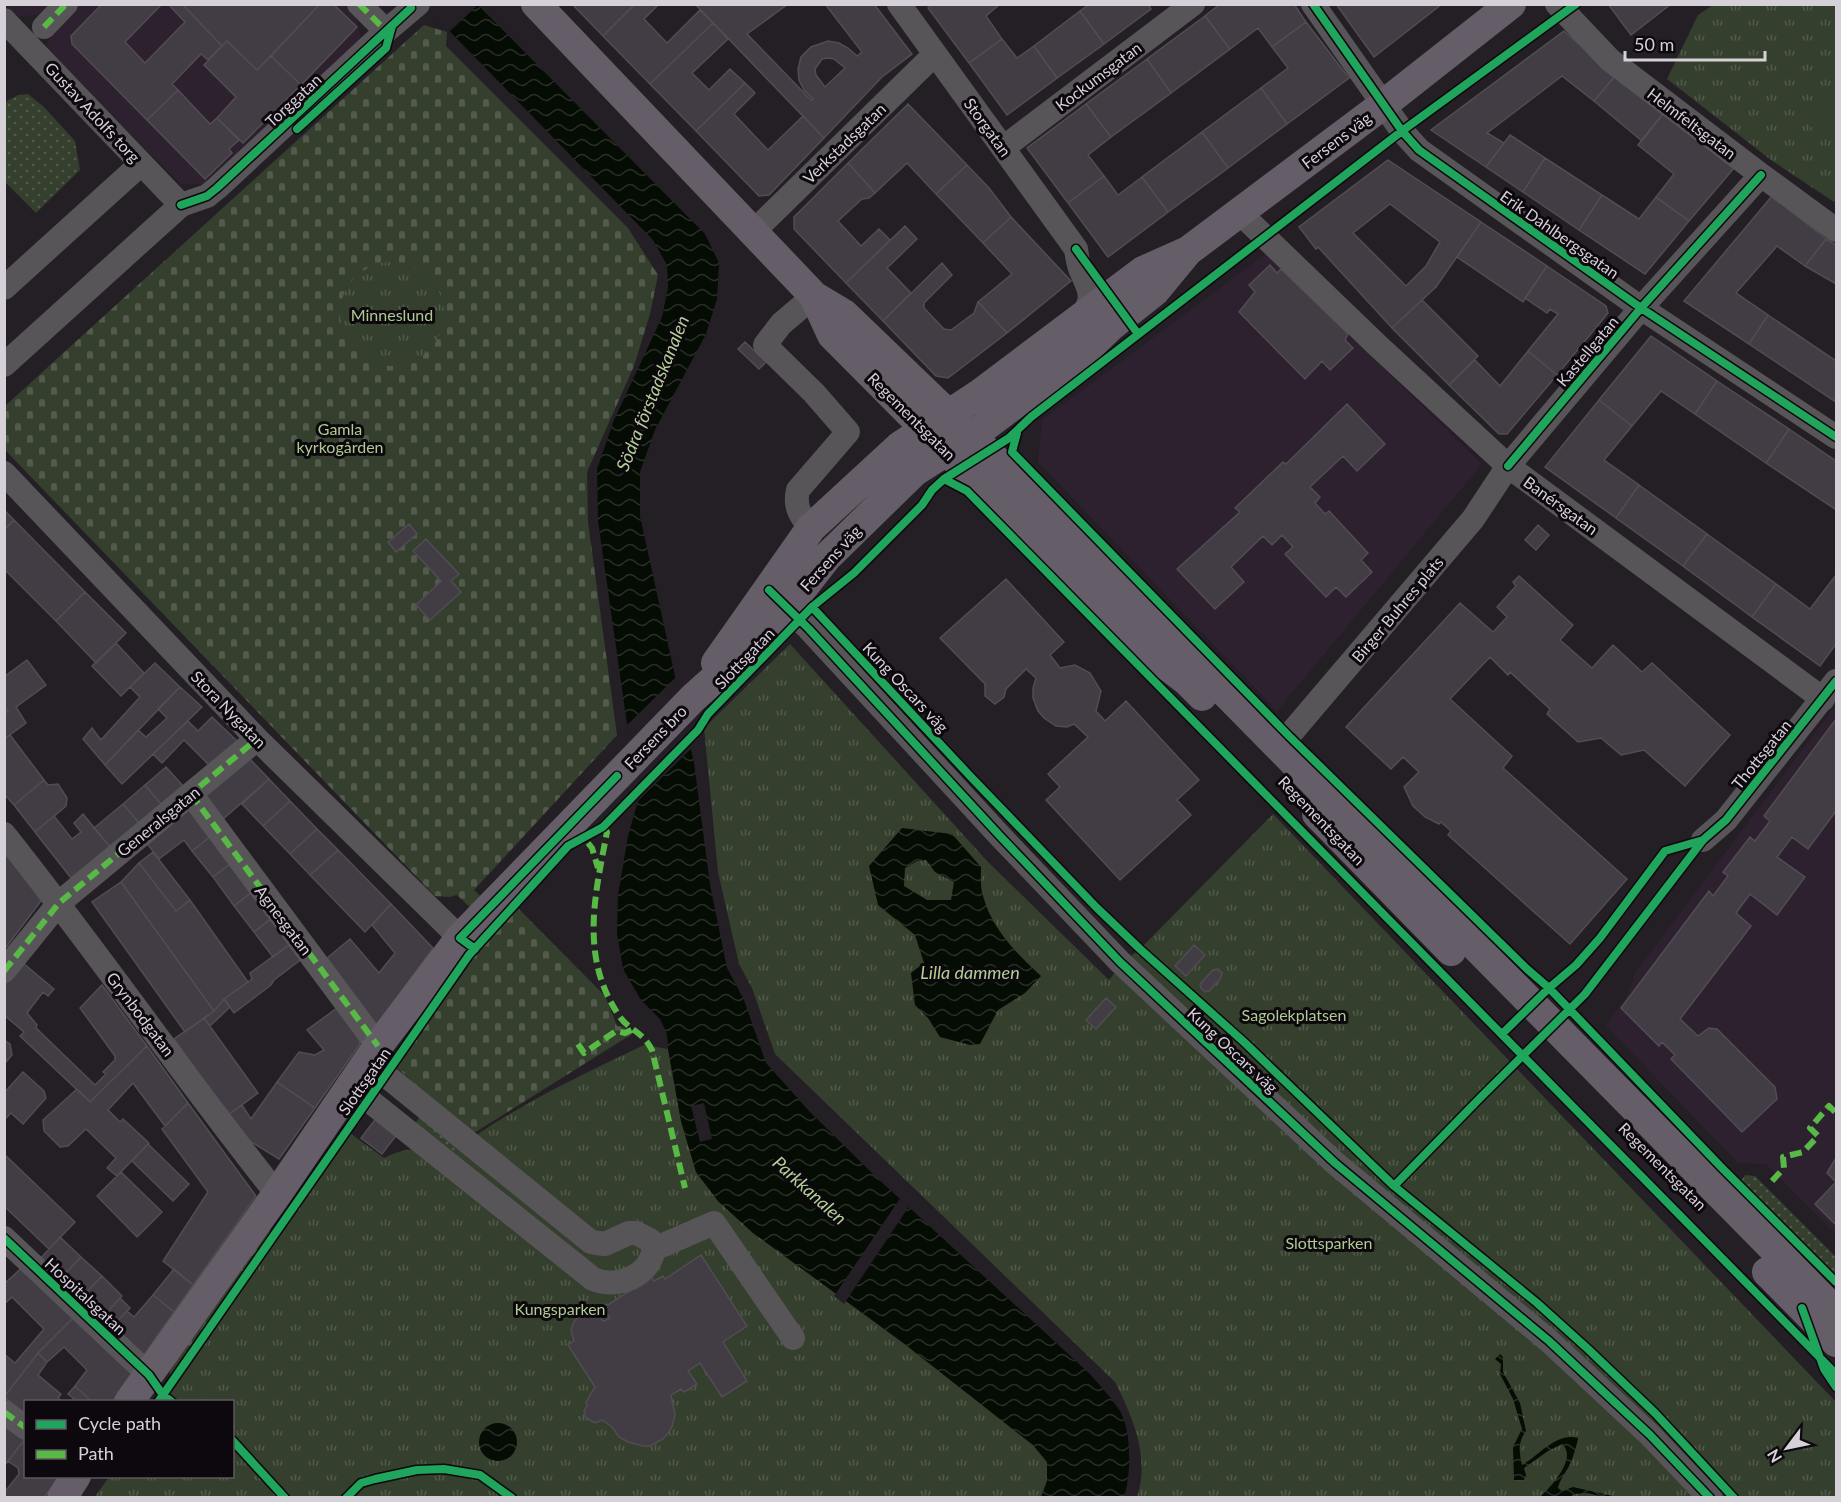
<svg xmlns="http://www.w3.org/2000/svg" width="1841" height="1502" font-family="Lato,sans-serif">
<defs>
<pattern id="grass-dots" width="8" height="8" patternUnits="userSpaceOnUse" patternTransform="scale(1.5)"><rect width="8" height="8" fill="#353f2d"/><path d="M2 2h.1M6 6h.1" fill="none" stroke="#525a4b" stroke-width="1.8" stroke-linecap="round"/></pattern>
<pattern id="forest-firs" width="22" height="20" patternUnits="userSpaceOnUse" patternTransform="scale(1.5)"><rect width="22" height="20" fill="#353f2d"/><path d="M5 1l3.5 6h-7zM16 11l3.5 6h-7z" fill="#525a4b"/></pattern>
<pattern id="cemetery-stones" width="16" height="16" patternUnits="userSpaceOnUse" patternTransform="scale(1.5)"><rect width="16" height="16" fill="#353f2d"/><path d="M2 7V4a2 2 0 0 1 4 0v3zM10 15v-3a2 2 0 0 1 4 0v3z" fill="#525a4b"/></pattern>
<pattern id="park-tufts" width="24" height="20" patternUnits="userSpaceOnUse" patternTransform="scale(1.5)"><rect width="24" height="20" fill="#353f2d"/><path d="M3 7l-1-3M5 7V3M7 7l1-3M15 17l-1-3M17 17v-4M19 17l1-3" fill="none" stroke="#525a4b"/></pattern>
<pattern id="water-waves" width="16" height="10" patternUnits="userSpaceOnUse" patternTransform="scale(1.5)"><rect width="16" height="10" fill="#050c03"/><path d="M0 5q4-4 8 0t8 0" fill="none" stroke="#292e27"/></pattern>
</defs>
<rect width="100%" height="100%" fill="#241f25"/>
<path fill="#2d212f" d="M5,4L54,5L44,14L15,17Z
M77,4L345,5L356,16L361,42L215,184H181L45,51L55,26Z
M1266,254L1482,464L1277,711L1038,462L1042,420Z
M1836,705V1235L1766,1164L1738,1163L1606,1026L1625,999L1637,970Z"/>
<path fill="url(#grass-dots)" d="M28,94L44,107L75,141L80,170L36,213L5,182V102L18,95Z
M421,1115L476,1159L462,1167L412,1128Z
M1745,1175L1755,1176L1836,1257V1276L1741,1181Z"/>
<path fill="url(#forest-firs)" d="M264,1228L299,1243L186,1401L171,1387L169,1365Z"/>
<path fill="url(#cemetery-stones)" d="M424,25L447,32L446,46L628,228L658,275L650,314L634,366L587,472L588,522L617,735L474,890L505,919L517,907L605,996L617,1026L624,1027L632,1034L474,1133L466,1130L395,1066L471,958L494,931L457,895L449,897L435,896L5,450V406Z"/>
<path fill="url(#park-tufts)" d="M1713,5H1836V199L1834,202L1771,160L1667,79L1698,15Z
M340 314a52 52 0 1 1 104 0a52 52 0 1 1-104 0Z
M790,644L988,862L1109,980L1123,962L1140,949L1273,814L1836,1402V1497H1137C1150,1458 1133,1417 1115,1382L775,1054L752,988L739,964L718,872L704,728Z
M644,1045L668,1049L681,1121L696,1172L718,1201L753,1233L902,1342L1033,1445L1047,1462V1481L1041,1498H94L109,1477L232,1476V1402L162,1401L351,1134L384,1158C411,1146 416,1146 439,1163C500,1113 573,1079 644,1045Z"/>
<path fill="#353f2d" d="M1830,86L1836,91V114L1820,134L1803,120Z"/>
<path fill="url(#water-waves)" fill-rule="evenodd" d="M424,5H478L705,234L719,263L717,299L706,334L655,430L640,472V516L694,763L710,885L727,968L744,1000L766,1063L809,1111L874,1175L1090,1374C1100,1386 1112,1398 1120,1411C1132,1431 1131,1476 1124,1497H1041L1047,1481V1462L1033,1445L902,1342L753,1233L718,1201L696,1172L681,1121L668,1049L667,1034L660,1019L641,1000L623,969L617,933L618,895L628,836L638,801L598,521L597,469L614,420L662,317L668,288L667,265L653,240Z
M902,828L952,834L981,867C981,876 980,887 983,896C992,929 1016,953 1041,976L1025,993L998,1010L980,1044L970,1045L940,1037L928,1018L915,1005L911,973L924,963L915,935L878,905L869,866ZM926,860L935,872L954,882L951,900H927L904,886L905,868L917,861Z
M1500,1354L1503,1357V1372L1520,1403L1526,1431C1518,1441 1519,1453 1522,1465C1539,1456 1556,1432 1578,1438C1578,1442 1571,1464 1569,1466C1565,1474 1560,1479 1558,1488L1562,1491L1573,1487L1617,1497H1604L1587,1493L1575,1494L1569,1497H1540C1551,1487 1578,1458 1562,1444L1548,1451L1524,1468L1526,1475L1524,1480H1514L1513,1447L1522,1429L1513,1399L1500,1374L1501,1364L1495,1359Z
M479 1442a19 19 0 1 1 38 0a19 19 0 1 1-38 0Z"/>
<path fill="#241f25" d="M421,4L478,5L448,33Z
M679,674L694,746L633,806L635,801L624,728Z
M704,1103L712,1139L700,1142L691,1106Z
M901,1197L910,1205L844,1304L834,1296Z"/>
<path fill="#423c44" stroke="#514d52" stroke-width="1.5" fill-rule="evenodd" d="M102,4H162L125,42L145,63L185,22L168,4H182L222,46L208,60L201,54L172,84L178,90L147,120L72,44L71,36Z
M182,4H320L257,70L227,41L222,46Z
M320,4H333L357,27L301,85L271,56Z
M572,4H635L603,36Z
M635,4H659L644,19L667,43L700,10L713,23L650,84L603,36Z
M695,4H788L747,34L811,100L813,99L804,90L799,80L798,69L801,57L811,47L828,41L839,43L848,48L857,56L862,52L825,4H874L912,54L882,77L824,138ZM828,58L834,59L845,68L825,87L816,75L815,69L822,59Z
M933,4H1000L986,16L1002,39L969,63L928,8Z
M1090,4H1148L1151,9L1104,44L1080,11Z
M1220,4H1294L1306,22L1272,47L1258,28L1230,49L1205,16Z
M1336,4H1442L1374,57Z
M1608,4H1671L1631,35Z
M1080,11L1104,44L1057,78L1034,46Z
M1205,16L1230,49L1171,93L1147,59Z
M1306,22L1349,78L1287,124L1261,88L1288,68L1272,47Z
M713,23L728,39L692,73L709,90L730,69L745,83L696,131L650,84Z
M1564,31L1615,76L1594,101L1562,76L1487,133L1504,143L1486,167L1431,130Z
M1002,39L1017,58L1034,46L1057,78L1007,115L969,63Z
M227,41L257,70L271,56L301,85L243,143L217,118L236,97L204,65Z
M1147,59L1171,93L1111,137L1086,104Z
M1615,76L1663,114L1642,141L1594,101Z
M745,83L755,93L734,114L768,150L803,116L824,138L769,195L759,196L696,131Z
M1261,88L1287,124L1228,168L1202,132Z
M178,90L210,124L217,118L239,140L229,149L232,153L205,179L147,120Z
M908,104L967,165L936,194L907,163L875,193L848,163Z
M1086,104L1111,137L1088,155L1104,176L1068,203L1027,148Z
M1664,112L1734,168L1689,221L1656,197L1674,174L1638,145Z
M1202,132L1228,168L1168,212L1142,177Z
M1510,135L1545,158L1523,192L1486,167Z
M1545,158L1602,195L1579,230L1523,192Z
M1388,160L1481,222L1436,287L1392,328L1318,247L1316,249L1299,227ZM1390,204L1440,242L1426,266L1406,286L1353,233Z
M848,163L875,193L869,198L862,199L838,221L861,246L879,229L890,240L846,283L794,229V217Z
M967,165L989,188L1011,217L983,243L936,194Z
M1104,176L1118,195L1142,177L1168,212L1108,257L1068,203Z
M1602,195L1639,219L1656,197L1689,221L1645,274L1579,230Z
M1772,196L1826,239L1805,266L1777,246L1736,293L1768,315L1749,344L1684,301Z
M1011,217L1071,281L1007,333L978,302L1012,274L983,243Z
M1481,222L1547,266L1523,302L1457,257Z
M905,226L917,239L887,268L911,293L883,321L846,283Z
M1826,239L1836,245V284L1805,266Z
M942,263L952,275L924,303V308L944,329L951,330L974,313L978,302L1007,333L948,378L936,376L883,321Z
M1270,265L1277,273L1281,269L1348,334L1345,340L1353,348L1330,370L1322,361L1305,379L1239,312L1255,292L1249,285Z
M1547,266L1606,306L1608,313L1557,375L1528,351L1558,314L1550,309L1547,313L1525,298Z
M1422,300L1478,356L1449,385L1392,328Z
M1768,315L1836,361V402L1749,344Z
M1651,336L1717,381L1695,414L1661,391L1632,426L1599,400Z
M745,342L766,362L759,369L738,349Z
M1528,351L1557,375L1507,434H1499L1449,385L1475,360L1500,386Z
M1717,381L1789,429L1766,463L1695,414Z
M1599,400L1632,426L1604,460L1639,485L1616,518L1545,467Z
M1347,404L1385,444L1357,471L1343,456L1310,487L1320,497L1315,503L1325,514L1329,511L1368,553L1361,560L1372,572L1346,597L1336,587L1326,597L1285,554L1293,547L1282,535L1272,545L1263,536L1231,567L1244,582L1215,609L1177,569L1240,512L1235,508L1283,462L1286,464Z
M1789,429L1836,461V506L1835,509L1766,463Z
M1639,485L1707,534L1683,566L1616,518Z
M4,510L14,520L4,530Z
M14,520L85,592L56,621L4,569V530Z
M409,524L417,534L396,552L388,542Z
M1538,525L1549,535L1536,550L1525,540Z
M1707,534L1776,584L1752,617L1683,566Z
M426,539L459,574L451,581L461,592L430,620L416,605L441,581L413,551Z
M1836,575V644L1820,666L1752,617L1776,584L1810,609Z
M1519,576L1573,625L1560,640L1592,668L1613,645L1642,672L1652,663L1730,735L1685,786L1644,750L1621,755L1601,738L1578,742L1547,714L1550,709L1510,672L1508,675L1490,657L1450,699L1512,756L1503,768L1627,879L1570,944L1448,835L1451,831L1441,822L1439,824L1425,817L1413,806L1404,787L1419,772L1403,757L1391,769L1346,727L1460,603L1493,632L1507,617L1497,607L1516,586L1513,582Z
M1006,579L1064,642L1050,655L1060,668L1075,665L1090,673L1101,691L1096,711L1105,721L1126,701L1199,780L1177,800L1191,815L1120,880L1046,800L1060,787L1048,774L1088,737L1074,724L1067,727L1056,726L1044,718L1038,711L1033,698V688L1036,678L1026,669L1006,689L1004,697L995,704L985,696V684L940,638Z
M85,592L126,633L96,663L56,621Z
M116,643L144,673L121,696L92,666Z
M27,660L46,685L16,707L26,723L4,739V714L8,711L4,707V677Z
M155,663L180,687L105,765L83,739L92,728L101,740L140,697L130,687Z
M180,687L202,707L122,784L105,765L138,730L146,737L167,718L158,709Z
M212,717L237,741L212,768L184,740L162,763L153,754L188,721L198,731Z
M1836,719V811L1808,849L1792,837L1777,857L1805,877L1777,915L1750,894L1736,913L1751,926L1680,1019L1698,1036L1709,1028L1717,1029L1775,1087L1777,1099L1742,1132L1671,1059L1675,1055L1662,1042L1659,1046L1621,1008L1709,891L1713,896L1728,876L1723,872L1750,837L1755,841L1770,821L1764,816Z
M10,735L44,780L14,805L4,794V739Z
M249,758L269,779L222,820L205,800V790Z
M166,767L183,786L161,804L145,785Z
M269,779L290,801L263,826L242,804Z
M44,780L48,785L58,784L67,798L66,806L35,832L14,805Z
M145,785L161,804L139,823L123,804Z
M290,801L317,829L290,854L263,826Z
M123,804L139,823L110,847L94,828Z
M193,804L215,833L192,851L184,840L159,859L145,841Z
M83,814L110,847L71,878L35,832L54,816L72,839L81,832L74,823Z
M317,829L338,850L310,875L290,854Z
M215,833L235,860L213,877L192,851Z
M338,850L391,904L365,932L310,875Z
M153,852L190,900L176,911L139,863Z
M10,855L42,895L41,901L4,950V859Z
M235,860L257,888L234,906L213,877Z
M139,863L176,911L190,900L248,982L224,999L214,1011L121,882Z
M121,882L214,1011L185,1032L92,902Z
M257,888L277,914L254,932L234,906Z
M391,904L433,948L377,1025L327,958L350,939L379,973L395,953L372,925Z
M277,914L297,939L273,957L254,932Z
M297,939L308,954L274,980L271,985L234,1013L224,999L252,979L250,973Z
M1194,945L1205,955L1186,976L1175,966Z
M23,963L54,989L48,996L43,992L27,1013L37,1025L36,1028L95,1085L106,1074L103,1072L115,1060V1056L80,1008L102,985L147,1046L90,1102L20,1036L24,1032L4,1015V986Z
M1218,969L1222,973L1221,978L1209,991L1205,992L1201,988L1200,984L1213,970Z
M1106,998L1116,1007L1096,1029L1086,1020Z
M224,999L230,1007L210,1026L204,1018L214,1011Z
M337,1008L360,1037V1044L315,1108L277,1082L299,1052L315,1055L324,1050L307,1030Z
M204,1018L258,1093L228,1115L174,1039Z
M4,1040L10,1044L12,1055L6,1062Z
M147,1046L188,1103L165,1126L133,1083L108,1110L120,1122L123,1119L149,1143L117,1176L107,1168L116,1158L86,1129L68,1146L60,1147L44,1131L43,1120L77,1089L90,1102Z
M23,1072L44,1091L46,1098L23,1124L11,1113L4,1120V1093Z
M277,1082L315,1108L279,1159L243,1137L228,1115L242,1105L251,1119Z
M188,1103L256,1196L193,1285L163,1261L208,1192L162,1129Z
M377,1117L398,1133L382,1154L361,1138Z
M148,1144L189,1184L173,1201L132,1161Z
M4,1154L75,1222L49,1249L4,1206Z
M1836,1158V1225L1815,1204L1836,1182L1827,1173Z
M121,1172L162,1212L137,1237L97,1196Z
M60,1237L81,1257L60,1279L40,1259Z
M701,1255L747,1326L723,1342L747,1381L722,1397L700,1363L688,1371L697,1384L684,1392L681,1389L671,1395L675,1415L672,1427L668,1433L663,1439L650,1446H643L628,1442L619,1437L612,1427L602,1420L595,1423L586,1418L584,1411L587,1405L586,1402L595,1387L568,1345L574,1341L571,1330L574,1322L577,1318L588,1314L596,1315L604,1321L610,1318L608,1315L603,1314L605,1304L608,1305L651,1277L654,1281L663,1276L665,1279Z
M81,1257L102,1276L80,1299L60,1279Z
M25,1265L76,1315L38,1353L4,1397V1354L15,1363L44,1329L12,1297L4,1304V1284Z
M174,1269L193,1285L174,1312L153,1295Z
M102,1276L122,1296L101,1319L80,1299Z
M153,1295L174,1312L144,1355L111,1328L127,1311L134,1317Z
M120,1298L130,1308L111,1328L101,1319Z
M76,1315L135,1372L112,1402H92L75,1386L87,1370L64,1347L47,1362L38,1353Z
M38,1353L47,1362L38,1375L61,1394L58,1398L62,1402H26V1414L4,1397Z
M75,1386L92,1402H72L74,1399L68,1394Z
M4,1422L26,1438L4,1466Z
M26,1438V1476H59L44,1498H6L4,1493L19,1474L18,1468L8,1461Z"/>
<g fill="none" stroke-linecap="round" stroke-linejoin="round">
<path stroke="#585559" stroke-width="24" d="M359,4L386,31
M899,4L1076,249C1077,256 1078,266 1082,273C1091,292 1094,299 1081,318
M1313,4L1402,131L1419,150L1641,308L1836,437
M1557,4L1610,60L1761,175L1836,230
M4,20L181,205
M44,27L66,4
M1003,148L1193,4
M1240,213L1377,345L1508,466L1823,699
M752,233L935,54
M4,288L141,164
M4,365L181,205L207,196L217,188L386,31L418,4
M4,473L257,739L460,938
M811,528C800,516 794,506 798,490L848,432L814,393L765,345L781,324L814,296
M775,596L809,629L1000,836L1120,962L1335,1163L1549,1341L1650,1435L1710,1498
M1280,746L1473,519L1508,466L1641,308L1761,175
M191,794L378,1046
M4,834C98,952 183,1076 277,1194
M1703,840L1726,820L1836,681
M4,971L59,903L257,739
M351,1086L593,1279C617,1289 649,1277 654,1249L650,1240L636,1233H629L605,1244L591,1242L368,1061
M4,1238L149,1375
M654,1249L714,1223L793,1338
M4,1412L26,1428"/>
<path stroke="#655d67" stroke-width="30" d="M536,4L814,296L844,314L998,462L1836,1312
M814,296L832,335L1141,646L1186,680L1202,696
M716,663L811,528L900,446L981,393L1143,271L1188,251L1384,104L1511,4
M1317,814L1451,951
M1767,1272L1836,1342
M129,1402L277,1194L378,1046L460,938L693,698L761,637L787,608L827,557L914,472L984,427L1083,353L1111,326L1155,291L1188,251
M62,1498L76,1476"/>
<path stroke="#5c595d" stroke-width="1.5" d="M1000,836L1120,962L1257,1091L1335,1163L1549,1341L1650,1435L1710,1498"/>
<path stroke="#58b947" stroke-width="6" stroke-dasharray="12 6" stroke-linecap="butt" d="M359,4L386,31
M44,27L66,4
M191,794L378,1046
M603,827L607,832C595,895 579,958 620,1017C629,1030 642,1031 652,1050L685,1188
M588,843L592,848L598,868
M4,971L59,903L257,739
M578,1044L584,1053L616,1031L625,1033L634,1029
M1772,1181L1784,1168L1783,1157L1803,1152L1818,1136L1810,1128L1829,1106L1836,1113
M4,1412L26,1428"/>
<g stroke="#0c080d" stroke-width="11">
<path id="cycleway" d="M1313,4L1402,131L1419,150L1641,308L1836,437
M297,129L386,48L392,26
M181,205L207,196L217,188L411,8
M1076,249L1138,334
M1017,433L1012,452L1289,736L1527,969L1549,988L1723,1169L1836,1282
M1508,466L1641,308L1761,175
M944,479L967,491L1836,1374
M769,590L809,629L1000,836L1120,962L1335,1163L1549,1341L1650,1435L1710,1498
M812,607L971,777L1097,908L1140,949L1244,1042L1394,1186L1537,1303L1588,1349L1655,1413L1734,1498
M475,949L460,938L617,776
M1502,1034L1549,988L1576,965L1600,938L1665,851L1703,840
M1394,1186L1481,1097L1585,994L1703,840L1726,820L1836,681
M4,1238L149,1375L163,1395L172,1402
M1802,1308L1824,1369L1836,1387
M158,1402L469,955L568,846L603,827L698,730L708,714L812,607L854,573L922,505L932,490L944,479L1009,438L1031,417L1402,131L1576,4
M232,1440L285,1498
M346,1498L361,1483L375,1479L417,1470L444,1469L480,1475L512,1498"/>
</g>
<use href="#cycleway" stroke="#20a55d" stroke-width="8"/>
</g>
<g text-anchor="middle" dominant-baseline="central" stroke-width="6" stroke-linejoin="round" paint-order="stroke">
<g font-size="16" fill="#d6d0d8" stroke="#0c080d">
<text transform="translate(1098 76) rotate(-37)">Kockumsgatan</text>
<text transform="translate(293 100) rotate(-43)">Torggatan</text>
<text transform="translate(93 112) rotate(47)">Gustav Adolfs torg</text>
<text transform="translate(1692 123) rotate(37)">Helmfeltsgatan</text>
<text transform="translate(988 127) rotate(54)">Storgatan</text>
<text transform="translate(1336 140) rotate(-37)">Fersens väg</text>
<text transform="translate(844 143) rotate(-44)">Verkstadsgatan</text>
<text transform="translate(1560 234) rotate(35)">Erik Dahlbergsgatan</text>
<text transform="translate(1587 351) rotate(-50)">Kastellgatan</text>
<text transform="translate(912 416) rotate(45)">Regementsgatan</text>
<text transform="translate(1561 505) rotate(36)">Banérsgatan</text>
<text transform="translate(830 558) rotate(-48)">Fersens väg</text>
<text transform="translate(1397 609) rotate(-50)">Birger Buhres plats</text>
<text transform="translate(744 658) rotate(-46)">Slottsgatan</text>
<text transform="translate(906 687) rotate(47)">Kung Oscars väg</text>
<text transform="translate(229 709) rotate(46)">Stora Nygatan</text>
<text transform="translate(655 737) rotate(-46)">Fersens bro</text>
<text transform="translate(1761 754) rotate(-51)">Thottsgatan</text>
<text transform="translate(1322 820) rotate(46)">Regementsgatan</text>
<text transform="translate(158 821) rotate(-39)">Generalsgatan</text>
<text transform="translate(284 920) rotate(53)">Agnesgatan</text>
<text transform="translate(141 1014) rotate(53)">Grynbodgatan</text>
<text transform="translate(1233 1050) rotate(43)">Kung Oscars väg</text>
<text transform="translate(364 1081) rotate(-55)">Slottsgatan</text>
<text transform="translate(1663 1166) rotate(45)">Regementsgatan</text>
<text transform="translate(86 1296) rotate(43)">Hospitalsgatan</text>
</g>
<g font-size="16" fill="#aecb92" stroke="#0c080d">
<text x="392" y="314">Minneslund</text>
<text x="340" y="428">Gamla<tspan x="340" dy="18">kyrkogården</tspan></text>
<text x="1294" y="1014">Sagolekplatsen</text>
<text x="1329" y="1242">Slottsparken</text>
<text x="560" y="1308">Kungsparken</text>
</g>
<g font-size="18" font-style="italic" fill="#b2cf96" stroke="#0c080d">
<text transform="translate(652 393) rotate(-68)">Södra förstadskanalen</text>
<text x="970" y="972">Lilla dammen</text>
<text transform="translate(810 1190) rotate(42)">Parkkanalen</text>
</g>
</g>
<rect width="1841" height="1502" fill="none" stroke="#d6d0d8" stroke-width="12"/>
<rect x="24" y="1400" width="210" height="78" fill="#0c080d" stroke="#5d585e" stroke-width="1.5"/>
<rect x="36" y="1420" width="30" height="9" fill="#20a55d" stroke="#5d585e" stroke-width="1.5"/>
<text x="78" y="1430" font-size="18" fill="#d6d0d8">Cycle path</text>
<rect x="36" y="1450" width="30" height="9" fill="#58b947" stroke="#5d585e" stroke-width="1.5"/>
<text x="78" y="1460" font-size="18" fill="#d6d0d8">Path</text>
<g transform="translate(1787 1448) rotate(238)" stroke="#0c080d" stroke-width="4.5" paint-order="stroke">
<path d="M0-4.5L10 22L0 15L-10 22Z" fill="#d6d0d8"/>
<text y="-9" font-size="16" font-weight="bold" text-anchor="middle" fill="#d6d0d8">N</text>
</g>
<path d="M1625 51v9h140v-9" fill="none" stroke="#d6d0d8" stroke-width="3"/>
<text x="1634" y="51" font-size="18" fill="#d6d0d8" stroke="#0c080d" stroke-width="4.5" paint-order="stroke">50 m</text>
</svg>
